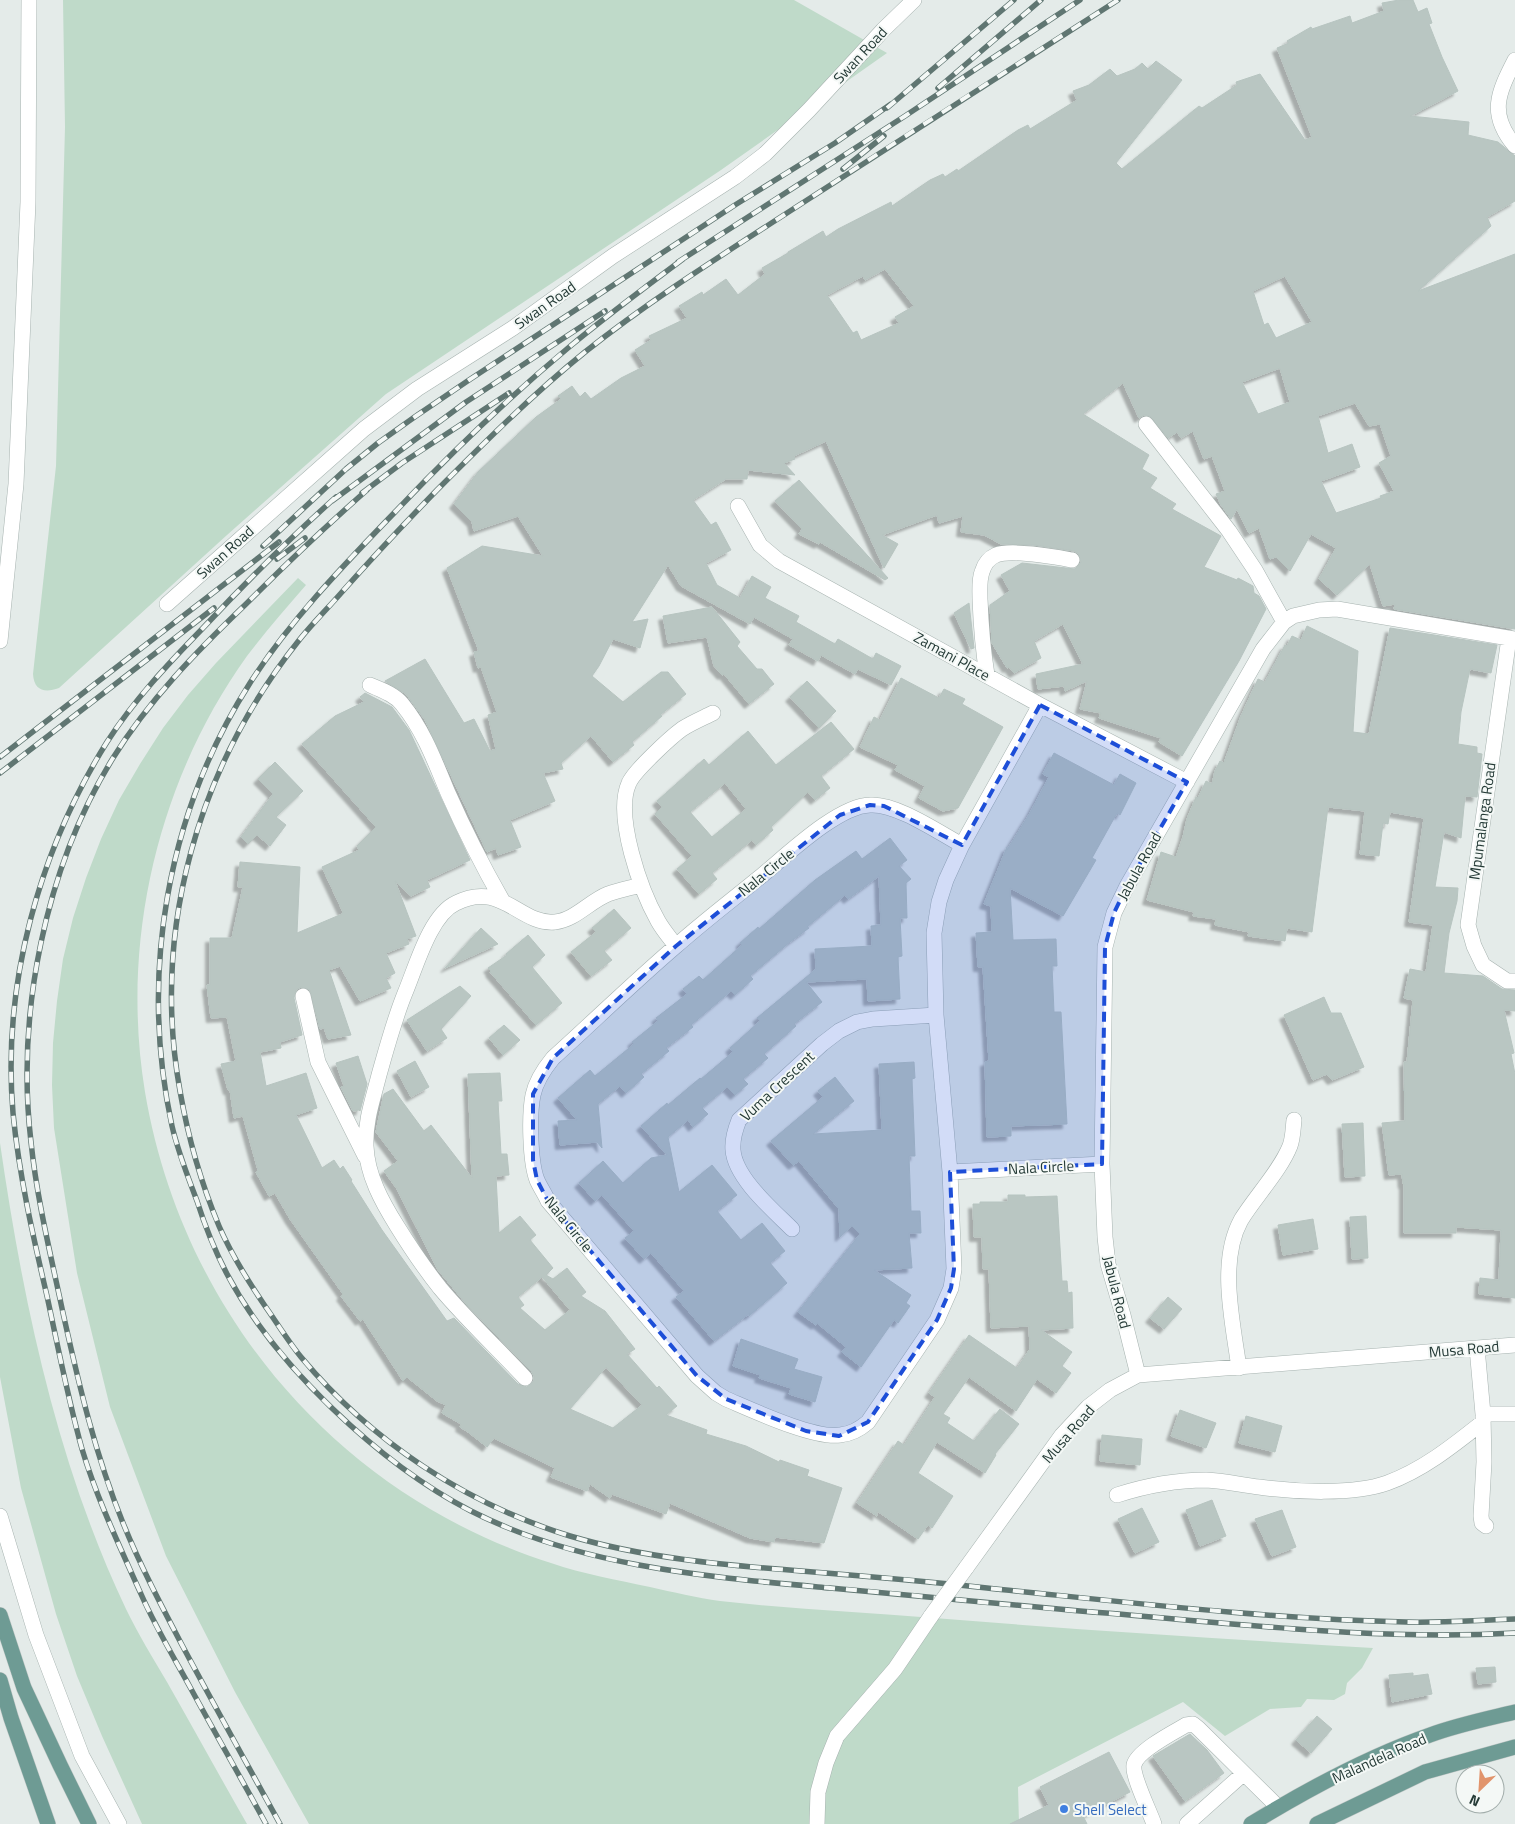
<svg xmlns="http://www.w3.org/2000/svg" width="1515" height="1824" font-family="'Titillium Web',sans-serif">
<defs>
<filter id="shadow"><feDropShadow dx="-4.5" dy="4.5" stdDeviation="1" flood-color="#0004"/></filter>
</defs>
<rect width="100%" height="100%" fill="#e4ebe9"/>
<path fill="#bfdac9" d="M63,0H794L887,53L721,170L386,394L227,535L59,688C45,693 34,691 33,674L56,466L65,127Z
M298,578L306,585C286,608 266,631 247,656C158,780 120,941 145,1092C182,1312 337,1495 551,1563C583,1574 617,1580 650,1587C673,1592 697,1598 720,1601C791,1609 863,1612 934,1618C1080,1630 1226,1639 1373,1648L1362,1668L1347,1683L1345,1694L1334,1700L1307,1699L1301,1707L1270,1709L1225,1736L1183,1702L1018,1787L1019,1824H309L235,1692L166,1556L110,1407L77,1273L54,1128L52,1085L53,1043L57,1001L63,959L73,918L86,878L101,839L119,800L140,764L163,728L188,695L216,663Z
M0,1143C23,1302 57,1464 126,1609C138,1634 153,1658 167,1682C194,1729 220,1777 247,1824H142L102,1736L77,1676L56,1614L21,1488L0,1377Z"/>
<path fill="#b9c6c2" stroke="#b7c4c0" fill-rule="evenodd" filter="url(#shadow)" d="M1399,0H1413L1418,12L1427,8L1432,23L1429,24L1442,57L1458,91L1410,116L1469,122L1468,135L1498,142L1515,156V201L1487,217L1491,226L1418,291L1515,254V629L1394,609L1395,604L1383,606L1370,564L1337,595L1319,579L1336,548L1311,534L1290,571L1276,557L1270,559L1259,528L1249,533L1237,509L1231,519L1221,505L1216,494L1225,491L1212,456L1204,459L1193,431L1181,438L1177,432L1168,438L1150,416L1144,415L1139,418L1123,383L1083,414L1149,455L1142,469L1157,478L1150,488L1176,504L1172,509L1221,536L1204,567L1237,580L1238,578L1253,586L1254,593L1259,596L1266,609L1239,661L1182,756L1159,742L1161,738L1099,718L1101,713L1080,709L1087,681L1065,691L1064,686L1038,689L1036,674L1083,664L1063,624L1034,641L1041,658L1014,673L1009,667L1007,668L992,643L990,605L1010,591L1001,575L1022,563L1075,569L1081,562L1078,553L1074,551L1034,545L1001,544L984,535L961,532L963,516L939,523L937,515L882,535L898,544L884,568L826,441L794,456L795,459L784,463L795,475L748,470L747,479H726L693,500L711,525L716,522L731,550L706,563L717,585L740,598L752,576L771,587L765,598L799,616L796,622L835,644L838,639L873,659L876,653L901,666L891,685L858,669L855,674L821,655L818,661L789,645L793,639L754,617L750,624L681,586L668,565L632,622L648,619L640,648L613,639L599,666L592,676L623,702L661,672H668L686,694L660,715L662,716L632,742L634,745L613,762L591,736L561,763L563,769L543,773L555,801L510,820L521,847L498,855L496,848L487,852L425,720L406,694L385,681L425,659L464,723L474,719L490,751L496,749L488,715L497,712L481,667L478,668L474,652L479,651L447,568L482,546L543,556L518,516L474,531L472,522L454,504L478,472L536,417L561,399L558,396L572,386L580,397L585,392L591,399L621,378L645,366L635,350L651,340L649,336L687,318L679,306L702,292L703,295L726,279L738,295L765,274L762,268L788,253V252L823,231L826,237L838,229L891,202L892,206L930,180L943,174L945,177L957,169L958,171L1018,130L1028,125L1030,129L1077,100L1073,91L1089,85L1110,69L1117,76L1135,69L1142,63L1148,69L1156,61L1182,80L1116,163L1122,169L1199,106L1202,108L1237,85L1236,82L1260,74L1305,140L1312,137L1277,48L1289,43L1287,41L1311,27L1312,29L1350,16L1352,23L1384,11L1382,3ZM885,269L914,306L895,317L899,323L861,340L857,331L853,333L827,295L863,276L865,280ZM1285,276L1312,322L1276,338L1268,323L1264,325L1253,291ZM1280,368L1290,402L1258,414L1242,382ZM1355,403L1369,426L1380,424L1391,456L1379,463L1394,491L1380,496L1381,498L1336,513L1321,481L1360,467L1352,444L1328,453L1318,416Z
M799,480L888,578L885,580L820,542L819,544L799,534L802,529L775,501Z
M969,603L974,648L971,649L954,613Z
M712,607L740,642L737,646L757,669H762L774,684L749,704L724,674L722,675L714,666L707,637L668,643L663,616Z
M1307,626L1358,651L1353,732L1369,734L1390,628L1497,645L1491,673L1470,669L1461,712L1458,744L1477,747V753L1482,754L1477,797L1465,796L1461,838L1444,832L1435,887L1458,888L1457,901L1449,933L1444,973L1483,976L1502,989L1515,990V1011L1504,1010L1514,1053L1511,1054L1515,1074V1298L1479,1294L1480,1278L1499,1280L1501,1230L1456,1227V1233H1404V1184H1403L1402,1174L1389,1175L1382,1123L1405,1121L1404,1062H1407L1413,1000L1404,998L1410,969L1426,972L1433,925L1409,922L1424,818L1390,812L1388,824L1383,823L1379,856L1360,854L1365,811L1328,807L1312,932L1287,928L1285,941L1248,936L1249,932L1215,925L1216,919L1193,916L1194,912L1147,900L1161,852L1176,857L1183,837L1187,819L1196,797L1198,798L1206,781L1212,784L1215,771L1220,761L1224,763L1241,716L1258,679L1265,682L1285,645L1287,646L1292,636L1301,640Z
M901,678L939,698L944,689L965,699L962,704L1003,727L958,808L943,811L919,798L925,786L895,770L898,765L860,747L874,717L880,720Z
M807,681L836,711L819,728L790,697Z
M365,693L392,707L409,730L470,860L427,880L430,887L411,896L395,881L416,936L407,939L409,944L386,953L395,973L386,978L391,988L360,1001L340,966L329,970L351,1035L328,1039L324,1028L320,1029L310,990L301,987L296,990L294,998L302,1035L280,1042L281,1048L260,1052L266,1086L306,1073L317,1108L296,1115L322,1168L334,1160L340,1169L343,1166L352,1180L351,1181L382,1230L447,1321L454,1318L518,1384L527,1387L534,1381V1376L532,1372L467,1305L438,1270L397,1189L384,1171L398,1161L376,1132L384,1094L393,1089L424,1131L431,1125L472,1178L468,1074L500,1073L502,1101H498L501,1154H507L509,1175L496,1176L499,1233L520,1216L536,1235L530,1240L553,1268L546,1275L553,1279L567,1268L586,1292L581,1296L605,1311L635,1349L627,1354L657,1388L659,1386L677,1406L666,1415L707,1430L706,1434L746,1446L779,1462L780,1460L809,1470L807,1476L842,1488L824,1543L775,1537L774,1542L750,1538L670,1503L666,1514L612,1494L610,1498L590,1484L587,1491L551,1477L555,1468L494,1438L487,1447L468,1432L460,1427L461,1424L442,1413L446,1405L437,1401L407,1377L403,1381L363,1319L360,1321L341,1296L343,1294L290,1219L275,1193L269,1196L256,1172L258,1170L243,1116L234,1118L230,1090H228L221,1064L236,1061L227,1017L211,1018L207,985H210V938H232L243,887H238L240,862L300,867L297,933L342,914L343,912L322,867L359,850L357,846L376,827L302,744L335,716L364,702L360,697ZM542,1277L570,1310L545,1330L520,1308L524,1305L518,1297ZM606,1367L642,1405L613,1428L570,1409Z
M831,722L854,749L821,776L830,788L815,800L808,792L771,827L773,830L756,845L752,840L712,873L717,879L699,894L677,869L692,856L655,814L662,807L657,801L704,759L709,765L748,731L776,765ZM725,783L746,809L712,837L690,812Z
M1054,753L1114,785L1120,774L1136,783L1120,815L1117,813L1092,858L1096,860L1063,916L1010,888L1013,940L1056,939L1057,966H1052L1054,1012H1061L1067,1124L1011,1126V1136L987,1137L985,1062L989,1061L983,967H978L976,933L992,932L991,906L984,904L1007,847V850L1030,813L1049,777L1043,774Z
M275,762L303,791L276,817L286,825L270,846L257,835L248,844L241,837L273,794L258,779Z
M890,838L907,860L899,866L911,879L906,883L907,918H900L902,956L898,957L900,999L868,1001L867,979L806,982L822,1002L794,1024L796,1026L764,1054L768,1058L743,1079L748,1084L735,1095L727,1087L702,1108L708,1114L693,1127L688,1120L668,1137L679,1192L712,1165L737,1195L717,1211L741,1240L762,1223L785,1251L770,1263L787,1283L749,1316L750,1313L714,1341L676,1297L684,1291L651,1253L644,1259L625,1238L634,1231L602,1195L595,1201L579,1183L603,1161L623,1183L651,1158L667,1155L641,1126L667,1103L668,1105L700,1078L701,1079L733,1052L730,1048L760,1021L757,1018L816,969L815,949L872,946L871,926L881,925L879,876L848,899L845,895L807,927L809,928L790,942L750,976L753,979L735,995L731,991L691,1025L693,1027L666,1048L669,1051L641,1074L644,1077L626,1093L620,1086L598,1104L602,1148L597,1142L560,1145L558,1121L577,1120L558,1098L590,1070L595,1076L634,1044L632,1042L658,1021L656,1018L687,994L683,989L699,976L703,980L742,945L740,943L758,927L759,929L815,880L856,851L862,859Z
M614,909L631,928L604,951L612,960L591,976L571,952L596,932L592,928Z
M481,928L498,944L445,968Z
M528,935L545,955L532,967L562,1003L536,1025L490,972L491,971L488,968L507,955L506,954Z
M460,986L471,996L441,1029L447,1038L427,1051L407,1020Z
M1324,997L1331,1013H1341L1364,1067L1332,1080L1327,1074L1313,1080L1284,1015Z
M504,1025L520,1040L503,1055L489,1038Z
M358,1056L367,1084L360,1111L359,1110L353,1111L341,1087L344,1086L336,1063Z
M415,1061L429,1087L411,1097L397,1071Z
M914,1062L915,1078L912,1079L915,1156H909L911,1211H920L921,1233H909L912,1268L874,1270L911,1295L906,1303L910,1306L898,1323L894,1320L861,1367L842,1352L846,1347L817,1323L816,1325L798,1312L860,1234L852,1226L840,1237L839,1209L799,1161L793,1165L771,1141L823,1097L818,1091L835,1077L854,1101L813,1134L882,1130L879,1064Z
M1363,1123L1365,1176L1345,1177L1342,1124Z
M1008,1195H1025V1197L1057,1196L1062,1281H1067L1068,1293L1072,1292L1073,1328L1041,1330L1072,1352L1062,1366L1071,1373L1056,1393L1037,1379L1016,1411L969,1377L943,1414L950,1418L947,1423L974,1441L1000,1409L1019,1424L995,1454L996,1455L985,1473L937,1442L918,1473L953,1496L932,1528L928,1525L918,1539L877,1511V1516L857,1503L898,1441L904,1445L935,1397L929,1393L969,1335L1017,1368L1030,1349L1029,1326L991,1328L989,1269H983L982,1237H974L973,1204H980V1202H1008Z
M1366,1216L1368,1258L1352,1259L1350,1217Z
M1313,1219L1318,1249L1283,1255L1278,1225Z
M1168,1297L1182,1309L1164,1329L1150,1318Z
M741,1339L798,1359L794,1369L822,1377L815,1402L789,1394L791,1388L759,1378L760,1375L733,1366Z
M1180,1410L1216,1423L1206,1448L1171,1436Z
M1246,1416L1282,1426L1275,1452L1239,1443Z
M1102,1435L1142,1439L1140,1465L1100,1461Z
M1212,1500L1226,1536L1200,1546L1186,1510Z
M1142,1508L1159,1542L1135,1553L1118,1519Z
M1282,1510L1296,1547L1272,1556L1255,1519Z
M1495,1667L1496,1682L1478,1684L1476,1668Z
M1413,1673V1676L1428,1674L1432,1694L1392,1702L1389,1675Z
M1317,1716L1332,1729L1311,1753L1296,1740Z
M1190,1734L1207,1750L1224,1773L1185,1801L1153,1756Z
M1109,1752L1130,1792L1083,1816L1087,1824H1010L1049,1805L1040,1787Z"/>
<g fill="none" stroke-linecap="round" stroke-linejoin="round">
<g stroke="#a7b3b0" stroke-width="16">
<path id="minor" d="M1515,60C1498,93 1488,114 1515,146
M1146,424L1229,531L1255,570L1284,622
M738,506L760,545L779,561L1040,705L1187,782
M167,604L364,429L417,389L513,328L613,256L735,177L765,154L809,110L883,30L914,0
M1509,638L1468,925L1474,946L1483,965L1507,981H1515
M0,641L16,484L28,202L29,0
M987,675C983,650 981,625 980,599C980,590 979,580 982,572C984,565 989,558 996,555C1011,549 1055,557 1072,560
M370,685C381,690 394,694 402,704C424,731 435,762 448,793C464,829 482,865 502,900
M962,845C938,832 896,803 870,805C837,806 786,856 760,877C732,900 703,922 676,946C634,982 594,1021 553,1058C544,1069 536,1081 533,1095C529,1115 530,1162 537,1180C540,1187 545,1194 548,1201L697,1376L716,1393L726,1399C752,1410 814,1439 840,1435C852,1434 860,1429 868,1422L937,1320L951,1288L954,1269L950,1172L936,1015L934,933L939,902L946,880L962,845L1040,705
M676,946C670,938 663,930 658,921C641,891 614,816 629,783C634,771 671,737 682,729C691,723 703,718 713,713
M303,996L318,1062L365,1156
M950,1172L1102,1164
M792,1229C773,1210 735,1178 733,1150C732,1139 735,1130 739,1120L822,1044L839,1031L857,1022L873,1019L936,1015
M1477,1348L1483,1414H1515
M1239,1368C1233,1323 1218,1262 1241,1220C1255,1197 1280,1171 1290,1146C1293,1138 1293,1129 1294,1120
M1138,1375L1123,1315L1108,1264L1105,1237L1102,1164L1105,947L1114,913L1127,886L1263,649L1284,622L1293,616L1319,610L1337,609L1515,639
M525,1378C497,1348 466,1319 440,1288C424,1268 410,1247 397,1226C382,1202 367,1175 366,1146C365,1121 373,1099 379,1075C387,1047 394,1020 405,993C416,967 430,915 456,903C502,880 519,925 555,922C575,920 590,901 608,894C619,890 630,888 641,885
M1483,1416L1484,1462L1481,1516L1482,1523L1486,1526
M1117,1495C1145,1486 1176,1480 1206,1480C1224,1481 1242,1485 1259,1487C1295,1492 1353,1495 1387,1483C1423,1470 1454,1445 1483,1422
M0,1516L36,1635L82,1756L119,1824
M966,1568L1062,1435L1088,1407L1110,1390L1138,1375L1515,1345
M817,1824L818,1792L826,1763L837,1736L895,1669L931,1616
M1154,1824C1150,1812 1132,1776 1134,1765C1137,1751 1174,1732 1186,1725L1193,1724L1198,1728L1278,1807
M1187,1824L1243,1774"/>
</g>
<g stroke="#c2c8c7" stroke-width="16">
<path id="major" d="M0,1615L24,1688L60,1765L89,1824
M0,1680L11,1718L48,1824
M1251,1824C1308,1789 1367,1757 1430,1735C1457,1725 1486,1719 1515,1712
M1317,1824L1425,1772L1515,1747"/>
</g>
<use href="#minor" stroke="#fff" stroke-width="15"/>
<use href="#major" stroke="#6e9b94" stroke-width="15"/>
<g stroke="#607672" stroke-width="5.5">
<path id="rail" d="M1118,0C1013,67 908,134 804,202C730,250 654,297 585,352C533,394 485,442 437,490C405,523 373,557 342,592C328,608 313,623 300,639C198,766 151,930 180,1091C188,1137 201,1183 219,1226C231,1254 248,1281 265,1306C277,1323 288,1341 301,1357C371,1441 466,1504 570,1536C644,1558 723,1565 801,1571C863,1576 925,1581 987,1588C1126,1602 1266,1619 1406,1622C1442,1623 1479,1620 1515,1619
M938,88L1041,0
M887,108L1014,0
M843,169L884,136
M683,259C644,288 605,317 568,348C507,399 450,454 395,512C344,565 291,619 250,683C167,813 139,974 172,1126C178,1152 188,1177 197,1201C205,1226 215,1251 227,1274C275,1365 380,1464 471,1511C581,1567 709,1577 830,1588C913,1595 997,1604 1080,1611C1225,1622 1369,1641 1515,1633
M678,262L905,116L1080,0
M362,493L402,463L509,393
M332,501L466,402L605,311
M263,546L346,469L378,443L416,416L469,380L735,205L835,143L891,104
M277,559L305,538
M0,757L279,542
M0,773L214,608
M266,1824C241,1778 215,1733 190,1687C173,1656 155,1626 141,1594C120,1547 97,1499 82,1449C68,1399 58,1347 47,1296C33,1236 19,1175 13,1113C2,984 39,851 107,742C134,700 168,664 203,628C246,582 289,539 336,497
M280,1824C247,1764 214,1705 182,1645C161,1605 140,1565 123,1523C95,1454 79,1385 63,1313C51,1256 37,1200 31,1142C16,1014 45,868 113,758C149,700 197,651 246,604C285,565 325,527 367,490"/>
</g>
<use href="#rail" stroke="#f4f8f6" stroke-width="4" stroke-dasharray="11" stroke-linecap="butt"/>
<g stroke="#a7b3b0" stroke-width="16" stroke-linecap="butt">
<path id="minor-bridge" d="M931,1616L966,1568"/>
</g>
<use href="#minor-bridge" stroke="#fff" stroke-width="15"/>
</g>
<path fill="#1d4ed8" fill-opacity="0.2" stroke="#1d4ed8" stroke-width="4" stroke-dasharray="10 6" stroke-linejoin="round" d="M1040,705L1187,782L1127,886L1114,913L1105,947L1102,1164L950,1172L954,1269L951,1288L937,1320L868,1422L839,1436L806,1431L726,1399L697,1376L548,1201L537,1180L533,1160V1094L553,1058L676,946L840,815L870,805L884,806L962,845Z"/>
<circle fill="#3f7fe0" stroke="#f4f8f6" stroke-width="2" cx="1064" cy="1809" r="5"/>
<g text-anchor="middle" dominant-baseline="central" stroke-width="4" stroke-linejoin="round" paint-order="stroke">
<g font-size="15" fill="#253b37" stroke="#f4f8f6">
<text transform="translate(860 55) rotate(-47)">Swan Road</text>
<text transform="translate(545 305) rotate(-35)">Swan Road</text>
<text transform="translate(225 552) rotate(-42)">Swan Road</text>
<text transform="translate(952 656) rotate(29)">Zamani Place</text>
<text transform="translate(1482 821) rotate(-82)">Mpumalanga Road</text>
<text transform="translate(1139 866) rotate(-61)">Jabula Road</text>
<text transform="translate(766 872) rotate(-39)">Nala Circle</text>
<text transform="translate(777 1086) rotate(-43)">Vuma Crescent</text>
<text transform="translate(1041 1167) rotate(-3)">Nala Circle</text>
<text transform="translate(569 1224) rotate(51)">Nala Circle</text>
<text transform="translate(1117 1292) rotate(76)">Jabula Road</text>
<text transform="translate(1464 1349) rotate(-5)">Musa Road</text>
<text transform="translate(1068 1434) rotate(-49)">Musa Road</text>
<text transform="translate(1379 1758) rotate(-24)">Malandela Road</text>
</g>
<g font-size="15" fill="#366cbe" stroke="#f4f8f6" text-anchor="start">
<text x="1074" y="1809">Shell Select</text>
</g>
</g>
<g transform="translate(1480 1789) rotate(205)"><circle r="24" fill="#f4f8f6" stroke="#a1acaa"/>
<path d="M0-4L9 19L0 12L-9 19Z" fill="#e1946c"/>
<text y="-8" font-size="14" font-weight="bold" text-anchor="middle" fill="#253b37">N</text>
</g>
</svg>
